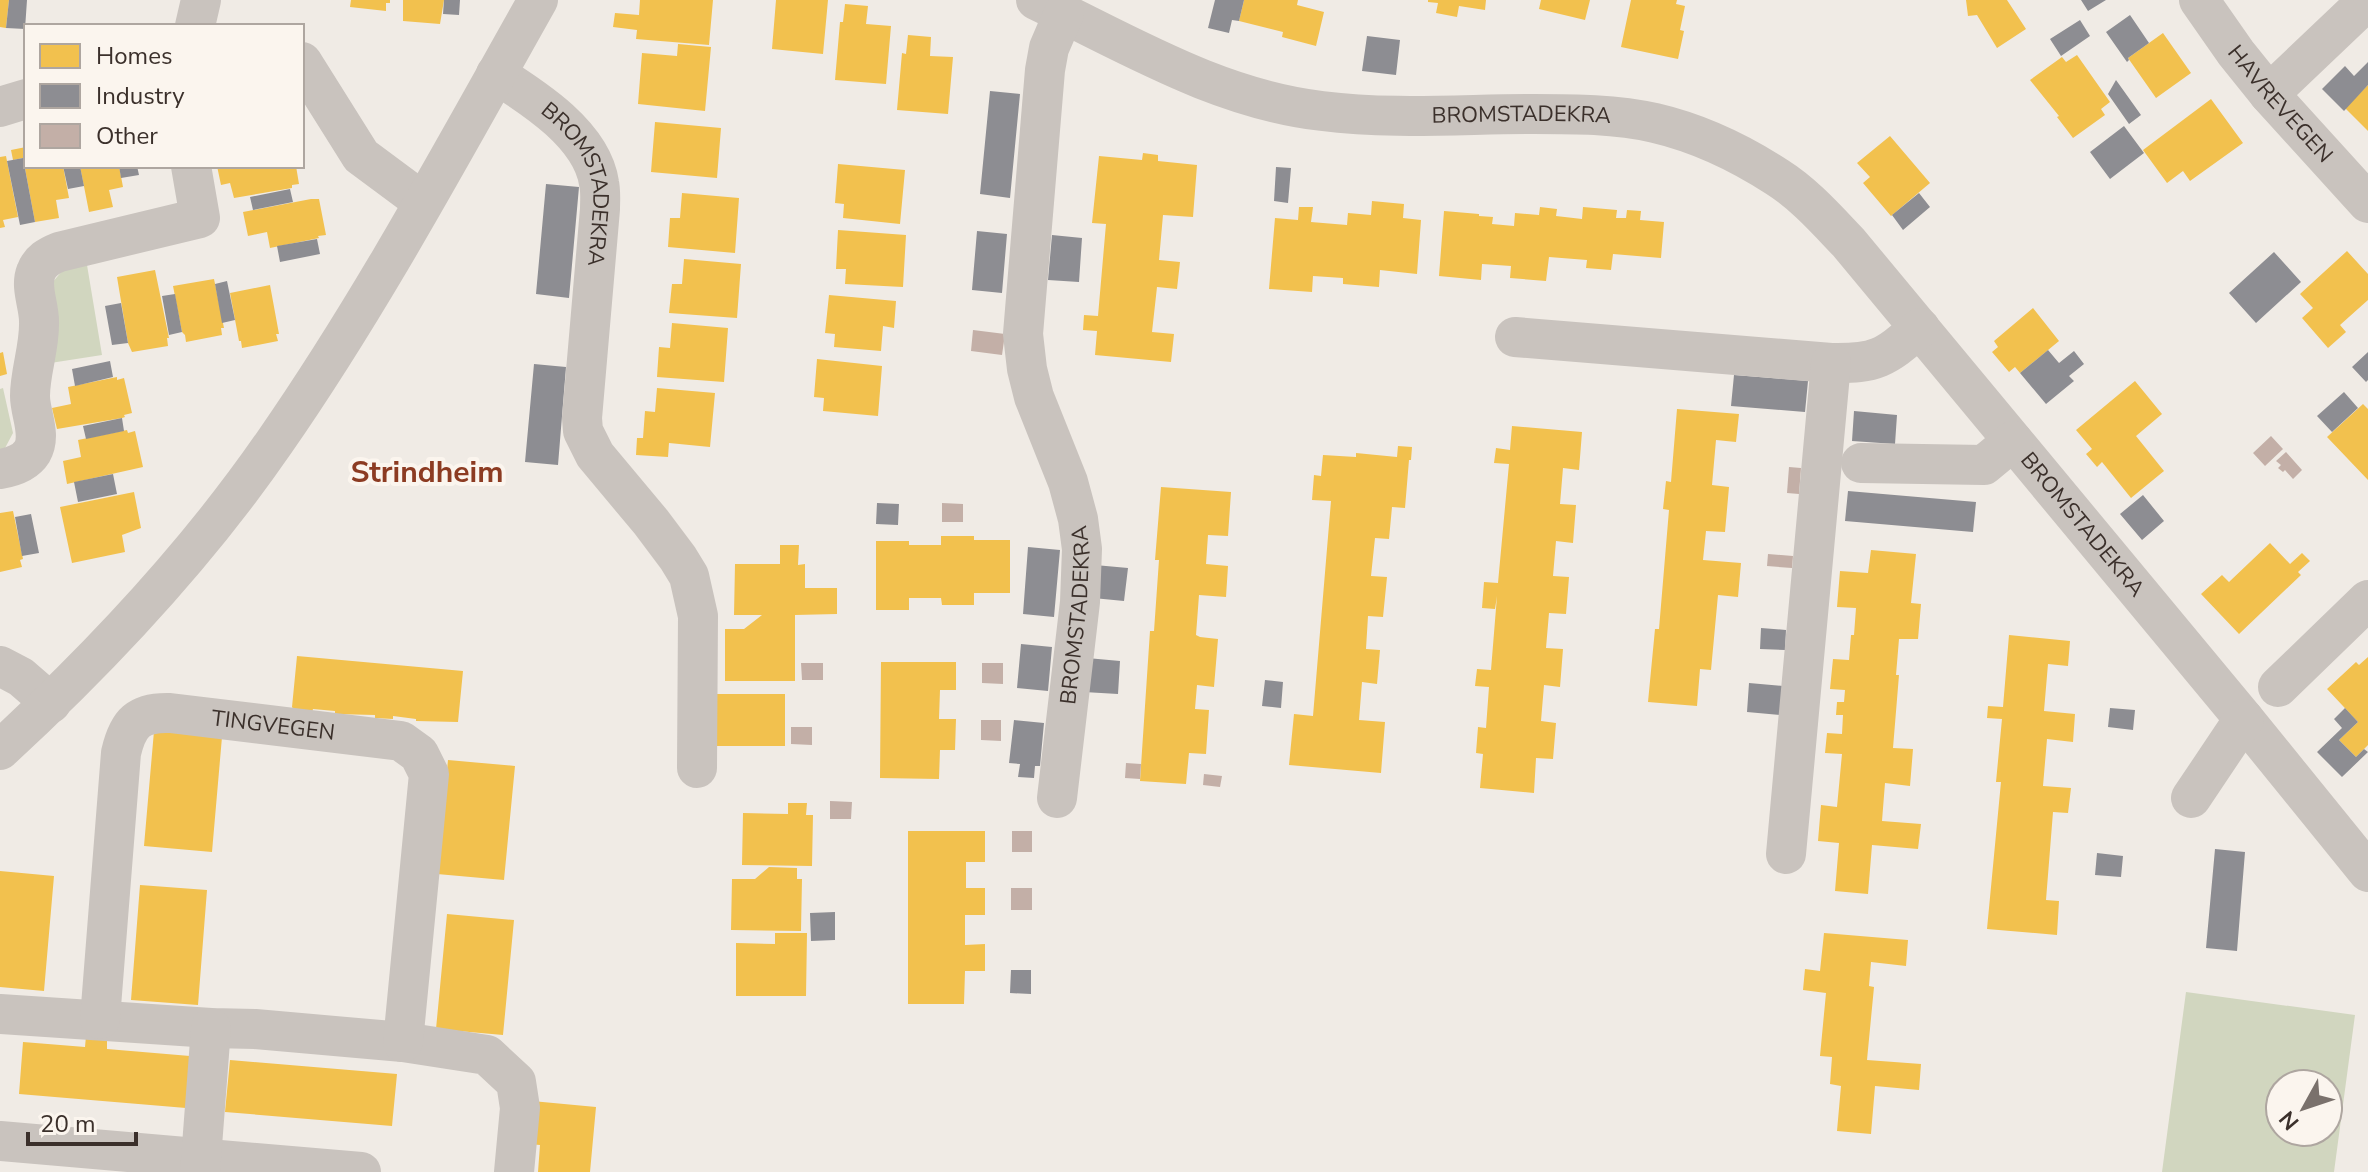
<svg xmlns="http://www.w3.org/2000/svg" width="2368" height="1172" font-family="'Nunito Sans',sans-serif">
<rect width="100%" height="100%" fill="#f0ebe5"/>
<path fill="#d1d6bf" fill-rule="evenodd" d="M87,265L102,355L44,364L51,284L63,270Z
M3,388L13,433L4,450H0V389Z
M2186,992L2355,1015L2334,1172H2162ZM2328,1084V1132H2280V1084Z"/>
<path fill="#f2c14e" d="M0,0H9L6,28L0,27Z
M351,0H390V3H386V11L350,7Z
M403,0H444L440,24L403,21Z
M640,0H713L709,45L636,39L637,30L613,27L615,13L639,15Z
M776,0H828L823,54L772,49Z
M1244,0H1298L1297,5L1324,12L1316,46L1282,37L1283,32L1239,21Z
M1428,0H1486L1485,10L1459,6L1457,17L1436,13L1438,3L1428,2Z
M1541,0H1590L1585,20L1539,9Z
M1631,0H1677L1676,4L1685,6L1680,30L1684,31L1678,59L1621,47Z
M1966,0H2007L2026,29L1997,48L1977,15L1968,16Z
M845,4L868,6L866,24L891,26L886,84L835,80L840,22H843Z
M2163,33L2191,73L2156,98L2128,58Z
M908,35L931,37L930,56L953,57L948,114L897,110L902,53L906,54Z
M678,44L711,47L705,111L638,104L642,53L677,56Z
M2077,55L2110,102L2101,109L2105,115L2073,138L2057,117L2059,116L2030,80L2062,57L2066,62Z
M2368,85V131L2345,108Z
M2211,99L2243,143L2190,181L2183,171L2167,183L2143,150Z
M655,122L721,128L717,178L651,172Z
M1890,136L1930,183L1891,216L1863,183L1870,177L1857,163Z
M26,147V166H63L69,198L56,200L59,218L35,222L23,158L13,160L11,150Z
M1143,153L1158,155V161L1197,165L1193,217L1163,215L1159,260L1180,262L1177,289L1157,287L1152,332L1174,334L1171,362L1095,355L1097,331L1083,330L1084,315L1098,316L1106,224L1092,223L1099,156L1142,160Z
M6,156L18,217L3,220L5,227L0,228V157Z
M838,164L905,170L900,224L843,218L844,204L835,203Z
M80,166H119L123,187L109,190L113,207L89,212Z
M217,166H296L299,184L292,185V188L234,198L230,183L221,185Z
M682,193L739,198L735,253L668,247L670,218H680Z
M311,199H319L326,235L318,236L319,238L270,248L267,232L248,236L243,212Z
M1372,201L1404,204L1403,218L1421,220L1417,274L1380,270L1379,287L1343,284V278L1313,276L1312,292L1269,289L1275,218L1298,220L1299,207H1313L1311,222L1347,225L1348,213L1371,215Z
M1540,207L1557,209L1556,216L1582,219L1583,207L1617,210L1616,218H1626L1627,210L1641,211L1640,220L1664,222L1661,258L1613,254L1611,270L1586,268L1587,260L1549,257L1546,281L1510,278L1511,266L1482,264L1481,280L1439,276L1444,211L1479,214V216L1493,217L1492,224L1514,226L1515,213L1539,215Z
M838,230L906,235L903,287L845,284L846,269H836Z
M2347,251L2368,274V300L2340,325L2346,332L2328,348L2302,318L2313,308L2300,294Z
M684,259L741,264L737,318L669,313L672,284H682Z
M155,270L169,338H167L168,346L132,352L128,343L117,277Z
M214,279L224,328H221L222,335L186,342L185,335L182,332L173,286Z
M270,285L279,334H276L278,341L242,348L241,341H239L230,293Z
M829,295L896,301L894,328L883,326L881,351L834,347L835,334L825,333Z
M2033,308L2059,341L2020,373L2015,367L2009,372L1992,352L1998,347L1994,341Z
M672,323L728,328L724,382L657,377L659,347L670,348Z
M3,352L7,374L0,376V353Z
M817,359L882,366L878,416L823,411L824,398L814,397Z
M117,377V380L124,378L132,413L124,415L125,417L122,418L57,429L52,408L71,404L68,387Z
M2135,381L2162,414L2136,436L2164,471L2131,498L2102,462L2097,467L2086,454L2092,449L2076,430Z
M657,388L715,393L710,447L669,443L668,457L636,455L637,438H643L645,411L655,412Z
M2363,404L2368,409V480L2327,437Z
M1677,409L1739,414L1736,442L1716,440L1712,485L1729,487L1725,532L1706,531L1703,560L1741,563L1738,597L1718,595L1711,670L1700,669L1697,706L1648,702L1655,629H1659L1669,510L1663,509L1666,481L1671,482Z
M1512,426L1582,432L1579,470L1563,468L1560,504L1576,505L1573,543L1556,541L1553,576L1569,577L1566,614L1549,613L1546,648L1563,649L1560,687L1544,685L1541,721L1556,723L1553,759L1536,758L1534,793L1480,788L1483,754L1476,753L1478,727L1486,728L1489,687L1475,686L1477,669L1491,670L1497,596L1495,609L1482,608L1484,582L1498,583L1509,464L1494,463L1496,448L1510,450Z
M127,430L128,433L135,431L143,467L67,484L63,461L81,457L78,440Z
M1398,446L1412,447L1411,460H1409L1405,508L1392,507L1389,539L1375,538L1371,576L1387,577L1383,617L1368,616L1366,649L1380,650L1377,684L1362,682L1359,720L1385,722L1381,773L1289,765L1294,714L1313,716L1331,501L1312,500L1314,475L1321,476L1323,455L1356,457V453L1397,457Z
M1161,487L1231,492L1228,536L1208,535L1206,564L1228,566L1226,597L1199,595L1196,635L1200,637L1218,639L1214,687L1197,685L1195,709L1209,710L1206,754L1189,753L1186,784L1140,781L1150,631H1154L1159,560H1155Z
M134,492L141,528L122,535L125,552L72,563L60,507Z
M13,511L23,559L20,560L22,567L0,572V513Z
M941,536H974V540H1010V593H974V605H942L941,598H909V610H876V541H909V545H941Z
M2270,543L2290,564L2302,553L2310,561L2298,572L2301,575L2239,634L2201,594L2222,575L2229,582Z
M780,545H799L798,565L805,564V588H837V614L795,615V681H725V629H744L762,615H734L735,564H780Z
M1871,550L1916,554L1911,603L1921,604L1918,639H1899L1896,675H1899L1893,748L1913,749L1910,786L1885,783L1882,821L1921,824L1918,849L1872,845L1868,894L1835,891L1839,843L1818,841L1821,805L1837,807L1842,754L1825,753L1827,733L1842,734L1843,715H1836L1837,702H1844L1845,690L1830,689L1833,659L1849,660L1851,635H1854L1856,608L1837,607L1840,571L1868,573Z
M2009,635L2070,641L2068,666L2048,664L2044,711L2075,714L2073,742L2047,739L2043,786L2071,788L2068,813L2053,812L2046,900L2059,901L2057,935L1987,929L2001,782H1996L2002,719L1987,718L1988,706L2003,707Z
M297,656L463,671L458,722L416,721V719L393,716V719L375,718V715L335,714V711L313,709L312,712L294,710L292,707Z
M2368,657V745L2356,757L2339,740L2358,722L2327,689L2356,662L2359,665Z
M881,662H956V690H940L939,719H956L955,750H940L939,779L880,778Z
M714,694H785V746H714Z
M154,731L222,737L212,852L144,846Z
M448,760L515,766L504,880L437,874Z
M788,803H807L806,815H813L812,866L742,865L743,813L788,814Z
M908,831H985V862H966V888H985V915H965V945L985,944V971H965L964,1004H908Z
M769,867L797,868V879H802L801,931L731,930L732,879H755Z
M0,871L54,876L44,991L0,987Z
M140,885L207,890L198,1005L131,1000Z
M447,914L514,920L503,1035L436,1029Z
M775,933H807L806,996H736V943L775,944Z
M1824,933L1908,940L1906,966L1871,962L1869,986L1874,987L1867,1060L1921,1064L1919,1090L1875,1086L1871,1134L1837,1131L1841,1086L1830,1084L1832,1057L1820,1056L1826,993L1803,990L1805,969L1820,971Z
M86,1036L107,1038V1049L190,1056L186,1108L19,1094L23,1042L85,1047Z
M230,1060L397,1074L392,1126L225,1112Z
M532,1101L596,1107L590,1172H538L540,1145L528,1144Z"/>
<path fill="#8d8d92" d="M9,0H27L25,29L6,28Z
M444,0H460L459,15L443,14Z
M1215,0H1244L1239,21L1232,20L1229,33L1208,28Z
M2081,0H2106L2088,11Z
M2130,15L2149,43L2128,58L2129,60L2127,62L2106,32Z
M2080,20L2090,36L2061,56L2050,39Z
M1367,36L1400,40L1396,75L1362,71Z
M2368,62V85L2344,111L2322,89L2345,66L2354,76Z
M2116,80L2141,115L2129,124L2108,94Z
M990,91L1020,94L1010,198L980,194Z
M2124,126L2144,153L2110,179L2090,152Z
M23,158L35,222L20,225L7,161Z
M63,166H80L84,186L68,189Z
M119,166H137L139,175L121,178Z
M1276,167L1291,168L1288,203L1274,201Z
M546,184L579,187L569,298L536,294Z
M290,189L293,202L253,210L250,197Z
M1919,193L1930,207L1903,230L1892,215Z
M977,231L1007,234L1002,293L972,290Z
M1052,235L1082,238L1079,282L1048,280Z
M317,239L320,254L280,262L277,246Z
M2274,252L2301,282L2256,323L2229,293Z
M227,281L235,320L222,323L215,284Z
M175,294L182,332L169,335L162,296Z
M121,303L128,343L112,345L105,306Z
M2048,350L2059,363L2074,351L2084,364L2069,376L2074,381L2046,404L2020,373Z
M2368,352V380L2366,382L2352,367Z
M110,361L113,377L75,386L72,369Z
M534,364L566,367L558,465L525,462Z
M1734,375L1808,381L1805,412L1731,406Z
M2344,392L2358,408L2332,432L2317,416Z
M1854,411L1897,415L1895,444L1852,441Z
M122,418L124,431L86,439L83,426Z
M113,474L117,494L78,502L74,482Z
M1848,491L1976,502L1973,532L1845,521Z
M2143,495L2164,521L2142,540L2120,514Z
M877,503L899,504L898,525L876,524Z
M31,514L39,553L22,556L15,517Z
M1028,547L1060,550L1054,617L1023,614Z
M1095,565L1128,568L1124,601L1093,598Z
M1761,628L1786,630L1785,650L1760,649Z
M1021,644L1052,647L1048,691L1017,688Z
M1087,658L1120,661L1118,694L1084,692Z
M1265,680L1283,682L1281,708L1262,706Z
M1749,683L1783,686L1780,715L1747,712Z
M2110,708L2135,710L2133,730L2108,727Z
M2345,708L2358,722L2339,740L2356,757L2364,749L2368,752L2342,777L2317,752L2342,728L2334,719Z
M1014,720L1044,723L1040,766H1035L1034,778L1018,777L1020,764L1009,763Z
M2215,849L2245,852L2237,951L2206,948Z
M2097,853L2123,856L2121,877L2095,875Z
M835,912V940L811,941L810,913Z
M1011,970H1031V994L1010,993Z"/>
<path fill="#c3afa7" d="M973,330L1005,334L1002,355L971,351Z
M2271,436L2283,449L2265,466L2253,453Z
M2286,452L2302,470L2293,479L2285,470L2283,472L2278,468L2281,465L2276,461Z
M1789,467L1801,468L1799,494L1787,493Z
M942,503L963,504V522H942Z
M1768,554L1793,556L1792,568L1767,566Z
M801,663H823V680H802Z
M982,663H1003V684L982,683Z
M981,720H1001V741L981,740Z
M791,727H812V745L791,744Z
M1126,763L1141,764L1140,779L1125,778Z
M1204,774L1222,776L1220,787L1203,785Z
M830,801L852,802L851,819H830Z
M1012,831H1032V852H1012Z
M1011,888H1032V910H1011Z"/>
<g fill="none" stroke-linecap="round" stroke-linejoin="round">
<g stroke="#c9c3be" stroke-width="40">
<path id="s1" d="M1036,0C1128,44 1218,99 1322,111C1392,120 1464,114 1534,114C1574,114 1616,114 1655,123C1698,133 1740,153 1777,177C1804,194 1826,219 1848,242L2244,719L2368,872"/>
<path id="s2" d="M2199,0L2236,53L2269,94L2368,203"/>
<path d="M195,26L201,0"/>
<path d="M302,62L361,156L423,202"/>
<path id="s3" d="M496,74C534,98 592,135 599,183C601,192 600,201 600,209L582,418L583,431L595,455L651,522L678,558L689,576L698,616L697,768"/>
<path d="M2269,94L2368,0"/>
<path d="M0,107L26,99"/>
<path d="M1515,337L1831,363C1878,364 1885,357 1920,328"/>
<path d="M1861,463L1984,465L2013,441"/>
<path d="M0,469C12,467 25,463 32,452C42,435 30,414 30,396C30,371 40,347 39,321C39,305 30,287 36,272C40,261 49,256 59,252L200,218L191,166"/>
<path d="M0,666L21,677L51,703"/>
<path d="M2278,687L2368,600"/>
<path d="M0,750C101,657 196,556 274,443C372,302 454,149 538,0"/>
<path id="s4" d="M1057,798L1080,602L1082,549L1078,519L1068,482L1034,397L1027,369L1023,334L1045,70L1049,48L1064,13"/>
<path d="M2191,798L2244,719"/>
<path d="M1786,854L1831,363"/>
<path d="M0,1014L211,1028L255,1029L403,1042L487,1055L516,1082L520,1108L514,1172"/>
<path id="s5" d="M100,1019L121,753C128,723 138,712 170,713L401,741L419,754L429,774L403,1042"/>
<path d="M0,1141L361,1172"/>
<path d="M200,1172L211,1028"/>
</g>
</g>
<g text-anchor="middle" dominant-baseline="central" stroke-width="8" stroke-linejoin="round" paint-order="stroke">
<g font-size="22" fill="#3b302b" stroke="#fbf5ee">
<text stroke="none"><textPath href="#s2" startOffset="132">HAVREVEGEN</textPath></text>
<text stroke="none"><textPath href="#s1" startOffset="508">BROMSTADEKRA</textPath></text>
<text stroke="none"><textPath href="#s3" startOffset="148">BROMSTADEKRA</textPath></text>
<text stroke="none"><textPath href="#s1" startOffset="1240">BROMSTADEKRA</textPath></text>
<text stroke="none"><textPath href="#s4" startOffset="184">BROMSTADEKRA</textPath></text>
<text stroke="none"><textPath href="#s5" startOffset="442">TINGVEGEN</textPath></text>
</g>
<g font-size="30" font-weight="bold" fill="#8c3b22" stroke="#fbf5ee">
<text x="427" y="472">Strindheim</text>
</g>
</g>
<rect x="24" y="24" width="280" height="144" fill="#fbf5ee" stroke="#aea6a0" stroke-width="2"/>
<rect x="40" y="44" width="40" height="24" fill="#f2c14e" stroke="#aea6a0" stroke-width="2"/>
<text x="96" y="64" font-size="24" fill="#3b302b">Homes</text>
<rect x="40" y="84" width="40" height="24" fill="#8d8d92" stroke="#aea6a0" stroke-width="2"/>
<text x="96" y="104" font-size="24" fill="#3b302b">Industry</text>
<rect x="40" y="124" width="40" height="24" fill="#c3afa7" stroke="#aea6a0" stroke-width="2"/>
<text x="96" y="144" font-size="24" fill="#3b302b">Other</text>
<g transform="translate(2304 1108) rotate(230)"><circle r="38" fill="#fbf5ee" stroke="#aea6a0" stroke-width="2"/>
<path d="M0-6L14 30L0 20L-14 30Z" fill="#7a716c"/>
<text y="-12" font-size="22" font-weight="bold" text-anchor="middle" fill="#3b302b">N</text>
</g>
<path d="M28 1132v12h108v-12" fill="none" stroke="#3b302b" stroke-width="4"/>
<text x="40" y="1132" font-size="24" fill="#3b302b" stroke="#fbf5ee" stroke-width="6" paint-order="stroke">20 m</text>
</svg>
